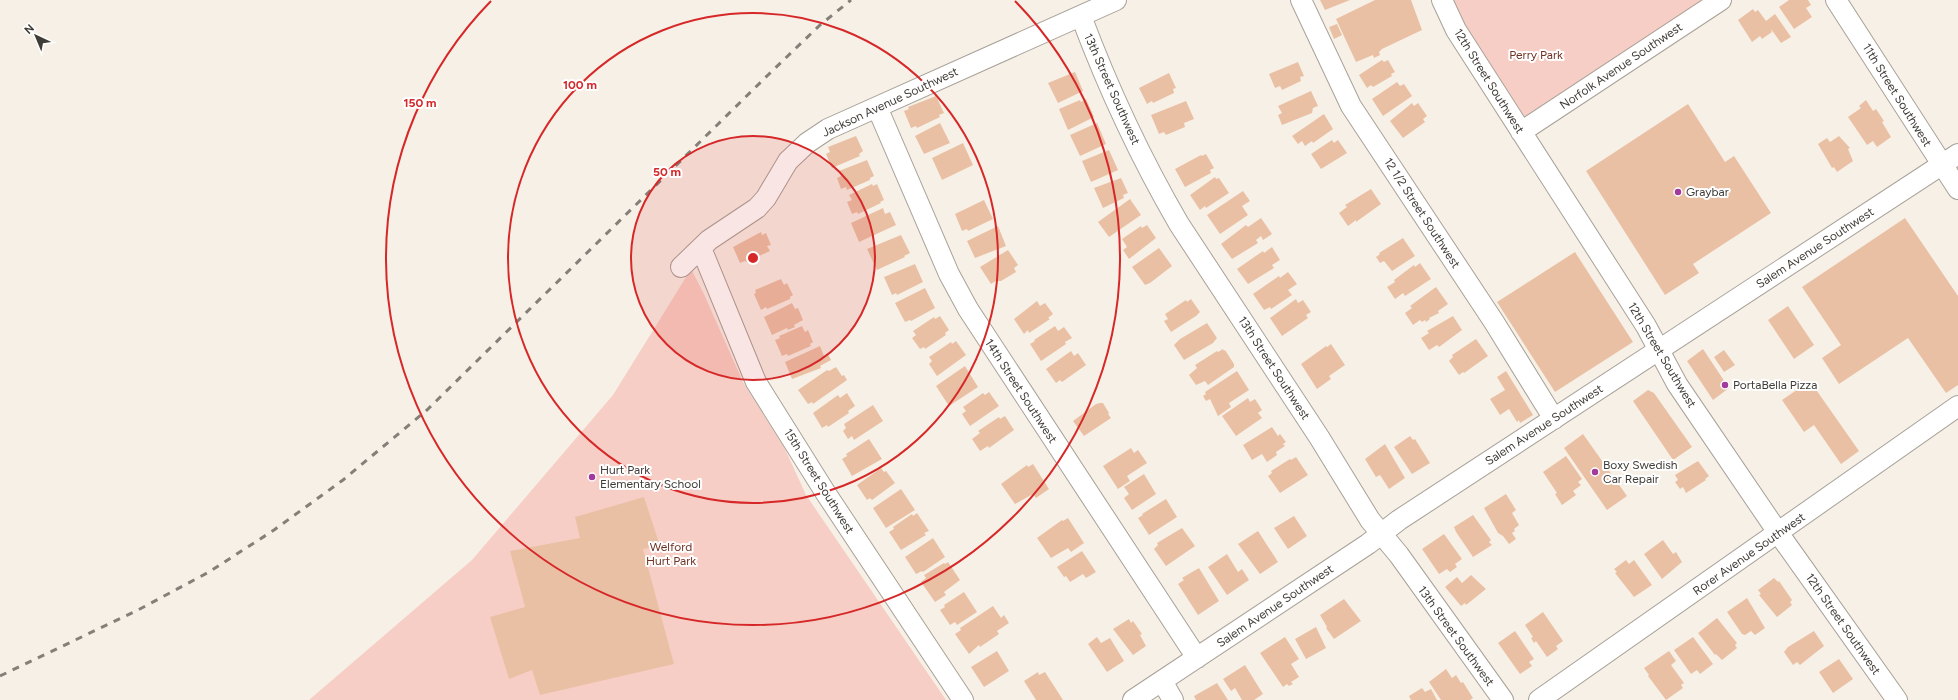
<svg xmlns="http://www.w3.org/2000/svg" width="1958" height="700" font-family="Figtree,sans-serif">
<rect width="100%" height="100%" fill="#f7f0e6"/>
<path fill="#f7cec5" d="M1442,0H1721L1521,132Z
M691,269L703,292L743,382L785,449L806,495L946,700H309L472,560L613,395Z"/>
<path fill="#eac0a5" d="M1320,0H1350L1325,10Z
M1375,0H1411L1422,30L1382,49L1379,52L1380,55L1374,58L1373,55L1356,62L1336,19Z
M1789,0H1808L1811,5L1806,8L1812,17L1794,29L1779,7Z
M1753,9L1755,12L1758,10L1766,21L1775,14L1791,37L1781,43L1771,29L1772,32L1762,39L1760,36L1752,42L1738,20Z
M1337,24L1342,35L1334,39L1329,27Z
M1382,60L1384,62L1388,60L1395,72L1391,74L1392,76L1373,87L1371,85L1367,88L1359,75Z
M1298,62L1304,76L1300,77L1301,81L1282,90L1280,86L1275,88L1269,74Z
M1075,72L1083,91L1058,103L1048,83Z
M1169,73L1176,88L1173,89L1174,93L1153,103L1152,101L1147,104L1139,88Z
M1397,82L1400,86L1404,84L1412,96L1383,116L1372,99Z
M1311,91L1318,106L1313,108L1312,113L1282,125L1278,115L1282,113L1278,106Z
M936,96L944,113L939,115L940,117L917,128L916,126L911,128L904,111L909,109L908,107Z
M1086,99L1094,117L1068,130L1059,109L1080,100L1081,102Z
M1866,100L1873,111L1876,109L1884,121L1882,122L1891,137L1877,147L1873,141L1867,145L1848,117L1861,108L1859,106Z
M1186,101L1194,119L1184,123L1185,127L1166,135L1164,132L1159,134L1151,115Z
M1412,103L1414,106L1418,103L1427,116L1423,119L1425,122L1403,138L1390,121Z
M1688,104L1725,162L1734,156L1771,213L1693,264L1699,273L1665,295L1586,171Z
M1324,114L1333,129L1313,143L1312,141L1305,146L1302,141L1298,144L1292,136Z
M940,123L950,143L924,154L915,136Z
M1097,123L1106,144L1080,156L1070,135Z
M856,136L863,151L859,154L860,156L832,168L826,154L830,152L828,147Z
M1839,136L1850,148L1848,149L1853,161L1837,172L1834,167L1832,168L1818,144L1827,138L1830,142Z
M1332,140L1334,143L1338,140L1347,153L1321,169L1311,154Z
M963,143L973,165L942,180L932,158Z
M1109,150L1118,170L1091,182L1082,161Z
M1206,154L1214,168L1210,170L1211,173L1185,187L1175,169L1201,155L1202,156Z
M867,160L874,176L870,178V180L847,190L846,187L841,189L837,178L841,176L839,171Z
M1215,177L1216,179L1219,178L1229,193L1206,208L1205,206L1200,210L1190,195Z
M1121,178L1128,193L1123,195L1124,198L1103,208L1094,188Z
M872,184L873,186L877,184L884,200L880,202L881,203L858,214L857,212L852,214L847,202L852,200L849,195Z
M1371,189L1381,204L1356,222V220L1348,226L1339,213L1347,207L1345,205Z
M1243,191L1250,201L1242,206L1248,215L1220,234L1207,215Z
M1130,199L1141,215L1109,237L1098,222Z
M984,200L993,219L968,231L967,229L962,231L955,214Z
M883,208L885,214L890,212L896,225L859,242L851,223Z
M1261,218L1272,234L1263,240L1261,236L1256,240L1258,243L1232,259L1221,244L1246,225L1248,227Z
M1905,218L1958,296V385L1946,393L1908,338L1839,384L1822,358L1841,345L1802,287Z
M1147,225L1156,238L1129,259L1123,250L1127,247L1122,239L1141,226L1142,228Z
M998,226L1006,246L975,258L967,241Z
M761,232L762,235L766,233L771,245L767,246L770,251L746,262L745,261L740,263L733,247Z
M901,235L910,253L904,256L905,257L877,270L867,249Z
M1403,238L1415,256L1392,271L1384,261L1380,263L1376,257L1380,254L1379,253Z
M1272,247L1280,260L1272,265L1274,268L1248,284L1237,269L1263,251L1264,253Z
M1159,248L1172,266L1150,283L1145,285L1132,267Z
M1008,250L1018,265L1014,268L1016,272L1001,281H996L991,284L980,267Z
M1575,252L1633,342L1555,392L1497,302Z
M1420,263L1431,279L1405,296L1403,293L1395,299L1387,287L1395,282L1394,280L1414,265L1415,267Z
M915,264L923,282L897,295L896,293L892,295L884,277Z
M1288,272L1297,284L1288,290L1292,295L1271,309L1270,307L1264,310L1253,294L1279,276L1280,278Z
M781,279L784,285L787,283L793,295L790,297V299L767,309L766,307L761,310L754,294L756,293L755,290Z
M1436,287L1448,304L1438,311L1439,313L1429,318L1430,319L1426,322L1425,320L1422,322L1420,320L1413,325L1405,313L1412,308L1410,306Z
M925,288L935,308L911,321L910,320L905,322L895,303Z
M1191,299L1200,312L1196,316L1171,332L1164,321L1168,319L1165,314L1186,300L1187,302Z
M1296,299L1298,303L1303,300L1311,312L1306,315L1308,318L1282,336L1270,318Z
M1037,301L1040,306L1045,303L1053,314L1048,318L1050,319L1029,333L1028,330L1024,334L1014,319Z
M792,303L795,309L798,308L803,320L794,325L795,327L788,330L787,328L772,335L764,317Z
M1788,306L1814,345L1794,359L1768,320Z
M940,316L949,330L945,333L946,335L925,349L924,347L920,349L912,338L916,335L913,331L934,317L935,319Z
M1453,316L1462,330L1439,347L1437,345L1429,350L1421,338L1429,333L1427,331Z
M1207,323L1217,338L1213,343L1184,360L1174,345L1180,339Z
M802,326L805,332L808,330L813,342L810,344L811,346L788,356L787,354L782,356L775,340L780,338L779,336Z
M1055,326L1058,331L1064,327L1072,338L1065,342L1066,344L1041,361L1030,344L1035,341L1034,340Z
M1476,339L1488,356L1464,373L1463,372L1459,375L1449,361L1453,357L1452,355Z
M956,341L966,355L937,376L929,364L932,361L929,357L951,342L952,344Z
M1331,344L1345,365L1329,376L1331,379L1317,389L1301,364L1326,346L1327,347Z
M820,346L824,356L828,354L831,360L820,366L821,368L792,379L785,362Z
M1223,349L1224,351L1225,350L1234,364V367L1208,385L1205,381L1196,385L1189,375L1197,368L1195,365L1217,351L1218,352Z
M1703,349L1729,388L1713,400L1687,361Z
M1724,350L1735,365L1724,372L1714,357Z
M1071,351L1074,356L1078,353L1086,365L1062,382L1060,380L1056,383L1046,369Z
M965,366L978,387L949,406L936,386Z
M836,367L842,376L844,375L847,380L813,404L812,402L808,404L798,390L827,370L829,371Z
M1237,371L1249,390L1229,403L1231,407L1218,416L1210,399L1206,401L1203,396L1206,394L1205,392Z
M1506,371L1533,415L1520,423L1519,420L1517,422L1509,409L1500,415L1490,399L1505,390L1497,377Z
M1810,381L1859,451L1841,464L1814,425L1804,432L1782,400Z
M1648,390L1654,393L1692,447L1673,460L1633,401Z
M989,392L999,406L970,426L962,414L966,411L963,407L983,393L985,395Z
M847,393L855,406L848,411L849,413L828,427L827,425L822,428L813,413L838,395L840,398Z
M1248,398L1250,402L1255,399L1262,410L1258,413L1262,418L1236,436L1222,416Z
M1100,403H1103L1109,413L1108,414L1111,418L1084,436L1073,421L1096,404Z
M873,405L883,421L854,440L852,436L848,439L843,431L846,428L844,424Z
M1005,416L1014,430L989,448L988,446L980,451L972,439L980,433L978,431L999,417L1000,419Z
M1272,427L1278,436L1280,434L1286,442L1283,444L1285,446L1276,452L1277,455L1267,462L1262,454L1252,460L1243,445Z
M1583,434L1627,496L1607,510L1564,448Z
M1410,436L1413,440L1415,439L1430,463L1412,474L1394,447Z
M869,439L882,459L852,476L842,459L847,456L846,454Z
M1385,444L1405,478L1389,489L1380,475L1376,477L1365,459Z
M1131,448L1134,453L1138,450L1147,463L1127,476L1130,481L1118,489L1103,466Z
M1566,456L1582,479L1578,482L1581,485L1573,491L1576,495L1562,505L1555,494L1557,493L1543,472Z
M1296,457L1308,475L1280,493L1268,476L1272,473L1271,471L1290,459L1291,460Z
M1698,461L1709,476L1705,479L1706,480L1686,493L1683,487L1680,489L1675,482L1678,480L1675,475Z
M1033,464L1049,489L1036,498L1033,494L1015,504L1001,484L1027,465L1028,467Z
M881,468L884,472L886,471L895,483L872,500L870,498L867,500L857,485Z
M1144,474L1156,494L1132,510L1124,498L1129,494L1124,487Z
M901,489L915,510L886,528L873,508Z
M1506,494L1516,510L1512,513L1519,525L1514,529L1515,531L1512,533L1516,539L1509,544L1503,536L1498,533L1484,508Z
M644,497L660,546L643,549L674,664L540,695L532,670L509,679L490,617L525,607L510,551L580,538L575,517Z
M1166,499L1177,517L1149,535L1138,518L1143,515L1142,514Z
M917,513L929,531L924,533L926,535L901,550L889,532L894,529L893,527L912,514L913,516Z
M1473,515L1491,540L1489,542L1492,545L1473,557L1456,532L1454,527Z
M1294,516L1307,536L1288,549L1274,528Z
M1068,518L1084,543L1071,552L1068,548L1051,558L1037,538L1062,520L1063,521Z
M1182,528L1195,546L1166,566L1154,549L1158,545L1157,543Z
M1258,531L1278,562L1260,574L1238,544Z
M1444,534L1462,559L1455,564L1457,567L1450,572L1447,569L1439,574L1422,549Z
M933,538L945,557L923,572L922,571L916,574L905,557Z
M1663,540L1673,554L1676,552L1682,562L1662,579L1644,554Z
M1082,551L1096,572L1086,578L1083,574L1070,582L1066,576L1064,577L1057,567Z
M1227,554L1238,572L1242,569L1249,580L1227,595L1208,567Z
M1626,560L1629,564L1634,560L1652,585L1634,597L1615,573L1617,572L1614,569Z
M948,562L960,580L944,592L946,595L935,602L921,582L926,578L924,575L944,563L945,564Z
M1199,568L1219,601L1198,615L1178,584L1184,580L1182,578Z
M1471,575L1486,589L1466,605L1465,603L1461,606L1445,587L1457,577L1462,583Z
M1774,578L1778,582L1779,581L1792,600L1790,602L1792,605L1777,617L1759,595L1761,594L1758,590Z
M964,592L977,612L957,625L955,622L950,625L940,610L945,607L944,605Z
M1747,598L1765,628L1755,635L1751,631L1745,635L1742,634L1727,612Z
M1344,599L1361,621L1334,639L1326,628L1327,627L1320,615Z
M993,606L1001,618L1004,615L1009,623L997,631L999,634L980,647L979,645L969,654L955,634L961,630L960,628Z
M1543,612L1563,641L1556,646L1558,649L1547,657L1536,641L1534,643L1531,638L1533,637L1525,625Z
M1717,618L1737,643L1735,645L1737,648L1722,660L1716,654L1715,655L1698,633Z
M1129,619L1131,623L1133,621L1142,634L1140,635L1146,646L1133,655L1113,629Z
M1316,627L1326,648L1306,659L1295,639Z
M1515,631L1534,659L1529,662L1532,666L1520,674L1498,643Z
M1814,631L1824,646L1800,665L1797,662L1793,665L1784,652L1788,647Z
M1097,637L1101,643L1110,638L1124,661L1107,672L1088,644Z
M1285,637L1299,659L1291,664L1299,677L1291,682L1293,684L1289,686L1287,684L1283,687L1260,653Z
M1693,637L1713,664L1700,674L1697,670L1691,674L1674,650Z
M997,651L1009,671L984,687L971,667Z
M1669,651L1676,661L1671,665L1684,683L1681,685L1683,688L1666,700L1648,676L1649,675L1644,668Z
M1839,659L1853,679L1833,693L1819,672Z
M1245,665L1263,694L1254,700H1242L1235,688L1231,691L1223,679Z
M1446,669L1452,678L1456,675L1461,683L1463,682L1473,698L1470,700H1441L1429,682Z
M1038,672L1039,675L1045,672L1063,700H1036L1024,681Z
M1217,683L1228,700H1196L1194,696Z
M1422,688L1425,692L1431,689L1437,700H1411L1409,696Z"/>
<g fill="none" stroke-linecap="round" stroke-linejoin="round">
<g stroke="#a8a198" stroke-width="22">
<path id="minor" d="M1301,0L1351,106L1494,322L1554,419
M1442,0L1456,30L1646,326L1677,384L1779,534L1897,700
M1836,0L1958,189
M1081,16C1108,88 1140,157 1179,224L1319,437L1370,520L1399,555L1503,700
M877,107L949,274L968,309L1197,658
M1521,132L1721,0
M701,248L756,382L825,492L963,700
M681,267L709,240L757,208L766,198L788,161L807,143L828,129L1116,0
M1162,681L1173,700
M1133,700L1368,544L1399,520L1958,154
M1539,700L1958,406"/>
</g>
<use href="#minor" stroke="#fff" stroke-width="20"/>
<path stroke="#847f79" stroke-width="3" stroke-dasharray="7 7" stroke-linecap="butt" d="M0,676L138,610L209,572L274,530L343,480L427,410L768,75L820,25L851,0"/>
</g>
<circle cx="753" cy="258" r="122" fill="#d62828" fill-opacity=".12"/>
<g fill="none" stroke="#d62828" stroke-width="2">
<circle cx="753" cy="258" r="122"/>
<circle cx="753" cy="258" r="245"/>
<path d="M1015 1A367 367 0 1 1 491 1"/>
</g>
<g fill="#a13a9d" stroke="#fff" stroke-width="1.5">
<circle cx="1678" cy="192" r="4"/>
<circle cx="1725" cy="385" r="4"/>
<circle cx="1595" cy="472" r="4"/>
<circle cx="592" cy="477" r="4"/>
</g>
<g text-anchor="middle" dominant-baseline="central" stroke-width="4" stroke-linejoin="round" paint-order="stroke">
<g font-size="12" fill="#6f3225" stroke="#fff">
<text x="1536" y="55">Perry Park</text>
<text x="671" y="547">Welford<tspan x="671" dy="14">Hurt Park</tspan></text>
</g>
<g font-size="12" fill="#3f3c38" stroke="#fff">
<text transform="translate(1621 66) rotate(-34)">Norfolk Avenue Southwest</text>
<text transform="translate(1489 81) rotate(58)">12th Street Southwest</text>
<text transform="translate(1112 89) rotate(66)">13th Street Southwest</text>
<text transform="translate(1897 95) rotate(58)">11th Street Southwest</text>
<text transform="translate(890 102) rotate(-25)">Jackson Avenue Southwest</text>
<text transform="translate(1422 213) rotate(57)">12 1/2 Street Southwest</text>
<text transform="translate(1815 248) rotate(-33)">Salem Avenue Southwest</text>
<text transform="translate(1662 355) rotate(59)">12th Street Southwest</text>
<text transform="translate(1274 368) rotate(57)">13th Street Southwest</text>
<text transform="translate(1021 391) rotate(57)">14th Street Southwest</text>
<text transform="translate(1544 425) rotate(-33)">Salem Avenue Southwest</text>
<text transform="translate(819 481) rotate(58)">15th Street Southwest</text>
<text transform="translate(1749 554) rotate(-35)">Rorer Avenue Southwest</text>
<text transform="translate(1275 606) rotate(-34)">Salem Avenue Southwest</text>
<text transform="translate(1843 624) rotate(55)">12th Street Southwest</text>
<text transform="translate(1456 636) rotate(54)">13th Street Southwest</text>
</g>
<g font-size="12" fill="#3f3c38" stroke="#fff" text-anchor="start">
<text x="1686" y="192">Graybar</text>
<text x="1733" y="385">PortaBella Pizza</text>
<text x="1603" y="465">Boxy Swedish<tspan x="1603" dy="14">Car Repair</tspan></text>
<text x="600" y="470">Hurt Park<tspan x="600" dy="14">Elementary School</tspan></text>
</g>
</g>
<circle cx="753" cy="258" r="6" fill="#d62828" stroke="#fff" stroke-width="2"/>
<g font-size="12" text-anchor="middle" font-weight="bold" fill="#d62828" stroke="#fff" stroke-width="4" stroke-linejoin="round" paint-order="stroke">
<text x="580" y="89">100 m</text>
<text x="420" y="107">150 m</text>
<text x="667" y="176">50 m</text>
</g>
<g transform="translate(36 36) rotate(316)" stroke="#ffffff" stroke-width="3" paint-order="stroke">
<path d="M0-3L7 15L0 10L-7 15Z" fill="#3f3c38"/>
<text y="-6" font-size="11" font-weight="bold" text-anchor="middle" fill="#3f3c38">N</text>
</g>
</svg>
